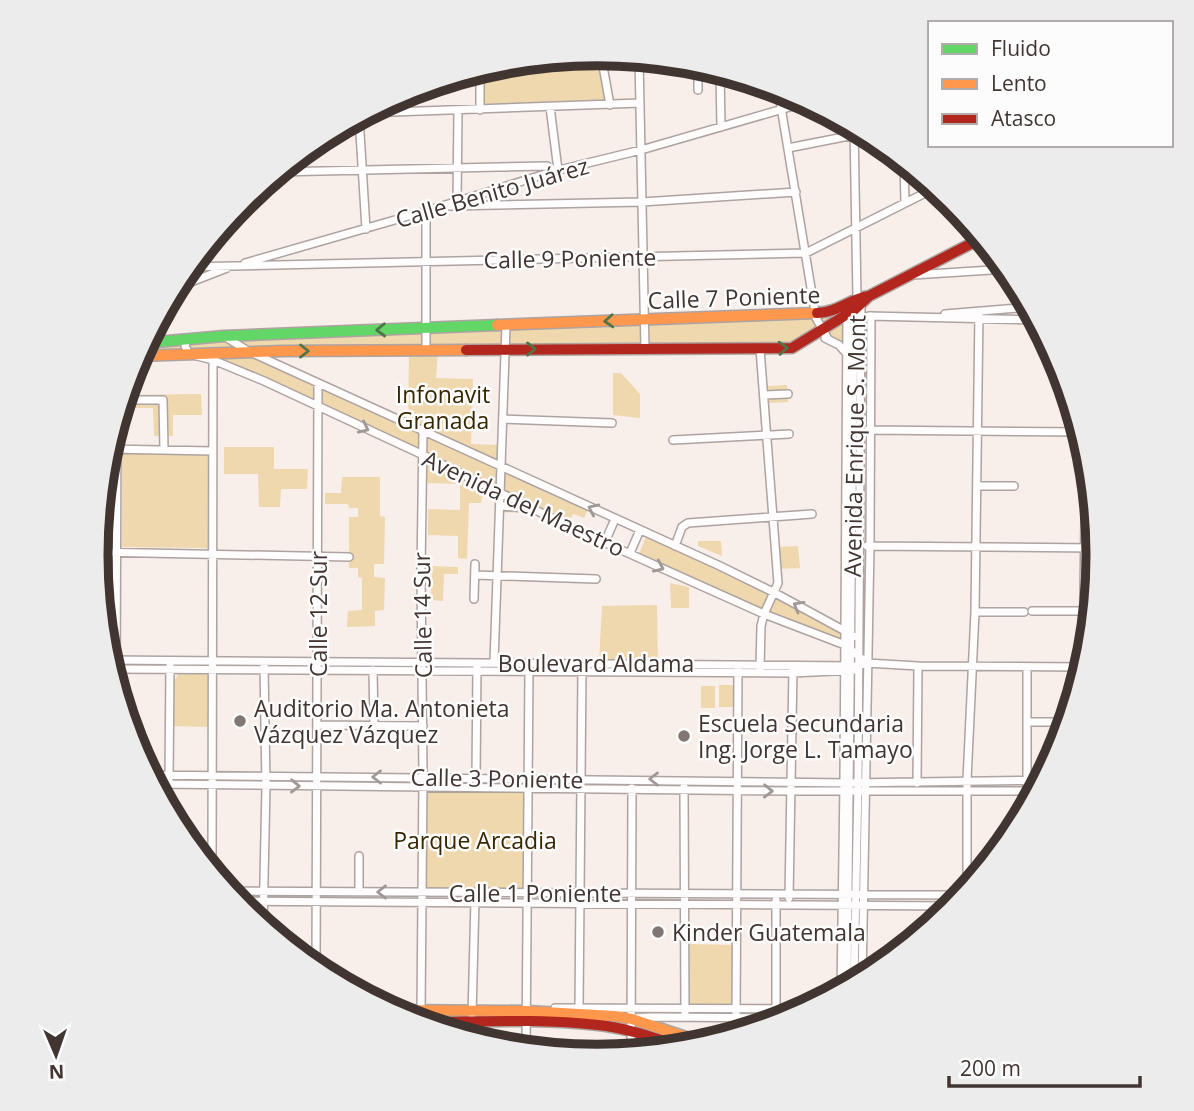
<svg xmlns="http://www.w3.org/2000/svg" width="1194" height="1111" font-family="'Open Sans',sans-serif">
<rect width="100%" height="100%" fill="#f8eeea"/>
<path fill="#efd7ae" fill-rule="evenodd" d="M601,58L609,104L481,109L480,70L500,64L542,60V64Z
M853,301L846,353C824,338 826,333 800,345L438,350L436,378L473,379L471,444L503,445V467L589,507L584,518L573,514L568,525L531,509V513L496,512V497H482L481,503H469L467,559L458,558V536L428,535V509L460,510V484L421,483V454L215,358L138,356L144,344L815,314ZM409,350L408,423L251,356Z
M613,373H621L640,394V418L613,415Z
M787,385L788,402L768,403L767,386Z
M201,394L202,415H173V436H154L153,408H123L124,395Z
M224,447H274V469H308L307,489H281L280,507H259L258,474H224Z
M122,452L211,453L209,548L122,547Z
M342,477H380V516L385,517L384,564H374V577L385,578L384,610L375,611V626L347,627L348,611L362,610V578L358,577V568H349V517H358V508H349L348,504H325V493H341Z
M647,534L720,566L845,632V645L638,557Z
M698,541H721L722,556L698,546Z
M798,546L800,568L776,569L775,547Z
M432,566L458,567V574H444L443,601L431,600Z
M670,583L689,587V608H671Z
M657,605L658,663H599L602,606Z
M179,673H209V727L172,726L173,683Z
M719,685H733V707H719Z
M701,686H715V708H701Z
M423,788H528L527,893L422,892Z
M685,944L737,945L736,1009H685Z"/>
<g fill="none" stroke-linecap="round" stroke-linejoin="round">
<g stroke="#ada3a0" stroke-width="10">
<path id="street" d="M601,55L610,105
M639,58L645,349
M664,63H681
M698,65V90
M480,70V110
M720,72L721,127
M778,89L816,318L828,339
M550,107L558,170
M366,113L640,103
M359,117L366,229
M788,148L854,135
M904,162L905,203
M277,172L547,166L555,171
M457,204L458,110
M450,206L642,202L796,192
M426,211V350
M245,263L426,211L555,171L641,150L807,102
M189,267L806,253L935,188
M913,275L1007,269
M178,287L227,268
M945,314L1030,307
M869,316L1037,320
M224,336L248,351L720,566L775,593L858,638
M825,338L839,345L846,353
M187,339L185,346L189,354L213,360L264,381L421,454L570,527L764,614L845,645L867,663
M764,395L788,394
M123,400H163L164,450
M504,419L612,423
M868,430L1081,432
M673,440L789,434
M108,449L213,451
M977,486H1014
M500,506L527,508
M605,542L615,519
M675,546L682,527L688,523L812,514
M867,546L1097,548
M96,552L349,557
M630,553L640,530
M475,575L596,579
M474,599L475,564
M1032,611H1084
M975,612H1024
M108,660L858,666L867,663L918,666L1084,667
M494,662L506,326
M1083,667L1086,449
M110,669L793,673L855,670
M760,669L761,626L764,614L778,583L760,349
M373,670L374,725
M116,690L117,420
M1027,722H1068
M317,725L423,726
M149,775L850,783L1043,780
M169,780L170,666
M476,780L477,666
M917,783L918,666
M154,784L790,791H1037
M684,787L685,1017
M1027,809V667
M359,856V892
M212,872L213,360
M227,891L963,895
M967,891V780L975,612L979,311
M789,898L793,668
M235,901L955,906
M263,927L266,786L264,665
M316,970L318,383
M862,980L870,545L871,316
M854,984L858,783L861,303
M847,987L854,310L857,298L854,127
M841,991L844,783L847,313
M555,1008L806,1009
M579,1008L582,667
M421,1014L423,777L421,572L423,431
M776,1014V900
M472,1015L475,900
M634,1018L652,1017L789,1018
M736,1019L738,669
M526,1050L529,669
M631,1053L632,788"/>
</g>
<g stroke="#ada3a0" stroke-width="13">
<path id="fast" d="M145,343L224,336L497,325"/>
</g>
<g stroke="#ada3a0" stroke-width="13">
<path id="slow" d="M497,325L817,313
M138,356L284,351L466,350
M390,1010L526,1011L614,1016L632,1019L707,1044"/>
</g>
<g stroke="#ada3a0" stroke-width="13">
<path id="jam" d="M817,313C839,312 849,299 869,296L982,238
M466,350L792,348L854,310L869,296
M415,1022C475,1022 538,1018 598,1025C628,1028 657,1039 686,1048"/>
</g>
<use href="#street" stroke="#fefcfc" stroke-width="7"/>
<use href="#fast" stroke="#63d668" stroke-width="10"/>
<use href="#slow" stroke="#ff974d" stroke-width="10"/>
<use href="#jam" stroke="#b3261e" stroke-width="10"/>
</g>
<defs><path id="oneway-chevron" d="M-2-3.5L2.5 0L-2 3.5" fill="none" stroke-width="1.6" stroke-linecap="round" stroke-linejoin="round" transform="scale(1.75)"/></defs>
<g stroke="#4f7547">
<use href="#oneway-chevron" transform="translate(609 321) rotate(177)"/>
<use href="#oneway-chevron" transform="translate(381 330) rotate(178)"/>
<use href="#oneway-chevron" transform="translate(783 348) rotate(-4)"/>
<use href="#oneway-chevron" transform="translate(531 349)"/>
<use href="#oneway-chevron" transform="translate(304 351)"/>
</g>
<g stroke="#a09896">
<use href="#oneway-chevron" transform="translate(364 428) rotate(25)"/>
<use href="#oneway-chevron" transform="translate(593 509) rotate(-155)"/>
<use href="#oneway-chevron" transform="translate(659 567) rotate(24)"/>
<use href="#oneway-chevron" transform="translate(798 606) rotate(-150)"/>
<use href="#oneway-chevron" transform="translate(377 777) rotate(-180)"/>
<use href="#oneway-chevron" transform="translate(654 779) rotate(-180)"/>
<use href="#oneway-chevron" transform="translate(295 786) rotate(1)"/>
<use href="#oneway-chevron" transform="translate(768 791) rotate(1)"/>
<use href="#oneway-chevron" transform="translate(382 892) rotate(-180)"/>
</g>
<g fill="#817672" stroke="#fcfcfc" stroke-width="2.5">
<circle cx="240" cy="721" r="7"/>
<circle cx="684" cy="736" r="7"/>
<circle cx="658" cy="932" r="7"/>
</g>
<g text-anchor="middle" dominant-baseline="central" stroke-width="5" stroke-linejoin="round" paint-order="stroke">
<g font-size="23" fill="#413531" stroke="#fcfcfc">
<text transform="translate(492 192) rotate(-16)">Calle Benito Juárez</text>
<text transform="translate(570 258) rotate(-1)">Calle 9 Poniente</text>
<text transform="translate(734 297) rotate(-2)">Calle 7 Poniente</text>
<text transform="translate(854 446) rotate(-89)">Avenida Enrique S. Mont</text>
<text transform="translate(524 503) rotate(25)">Avenida del Maestro</text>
<text transform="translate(318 614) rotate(-90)">Calle 12 Sur</text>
<text transform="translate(422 615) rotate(-91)">Calle 14 Sur</text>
<text x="596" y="663">Boulevard Aldama</text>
<text transform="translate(497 778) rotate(1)">Calle 3 Poniente</text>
<text x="535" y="893">Calle 1 Poniente</text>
</g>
<g font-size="23" fill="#372701" stroke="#fcfcfc">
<text x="443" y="394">Infonavit<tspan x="443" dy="26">Granada</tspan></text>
<text x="475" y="840">Parque Arcadia</text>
</g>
<g font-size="23" fill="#413531" stroke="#fcfcfc" text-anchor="start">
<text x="254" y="708">Auditorio Ma. Antonieta<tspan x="254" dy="26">Vázquez Vázquez</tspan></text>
<text x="698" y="723">Escuela Secundaria<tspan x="698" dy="26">Ing. Jorge L. Tamayo</tspan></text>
<text x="672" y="932">Kinder Guatemala</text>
</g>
</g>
<path d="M0 0H1194V1111H0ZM108 555a489 489 0 1 1 978 0a489 489 0 1 1-978 0Z" fill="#edecec" fill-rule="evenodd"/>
<path fill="none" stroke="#413531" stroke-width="9" d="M108 555a489 489 0 1 1 978 0a489 489 0 1 1-978 0Z"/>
<rect x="928" y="21" width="245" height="126" fill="#fcfcfc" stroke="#b1acab" stroke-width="2"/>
<rect x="942" y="44" width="35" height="10" fill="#63d668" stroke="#b1acab" stroke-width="2"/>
<text x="991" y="56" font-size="21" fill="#413531">Fluido</text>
<rect x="942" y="79" width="35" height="10" fill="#ff974d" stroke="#b1acab" stroke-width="2"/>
<text x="991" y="91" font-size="21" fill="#413531">Lento</text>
<rect x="942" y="114" width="35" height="10" fill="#b3261e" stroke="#b1acab" stroke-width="2"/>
<text x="991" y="126" font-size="21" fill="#413531">Atasco</text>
<g transform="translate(56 1055) rotate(178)" stroke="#fcfcfc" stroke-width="5" paint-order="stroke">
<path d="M0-5L12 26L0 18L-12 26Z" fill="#413531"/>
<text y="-10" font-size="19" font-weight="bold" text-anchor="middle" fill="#413531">N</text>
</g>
<path d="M949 1076v10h191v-10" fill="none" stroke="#413531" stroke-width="3.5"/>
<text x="960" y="1076" font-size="21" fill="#413531" stroke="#fcfcfc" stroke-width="5" paint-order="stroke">200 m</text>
</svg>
